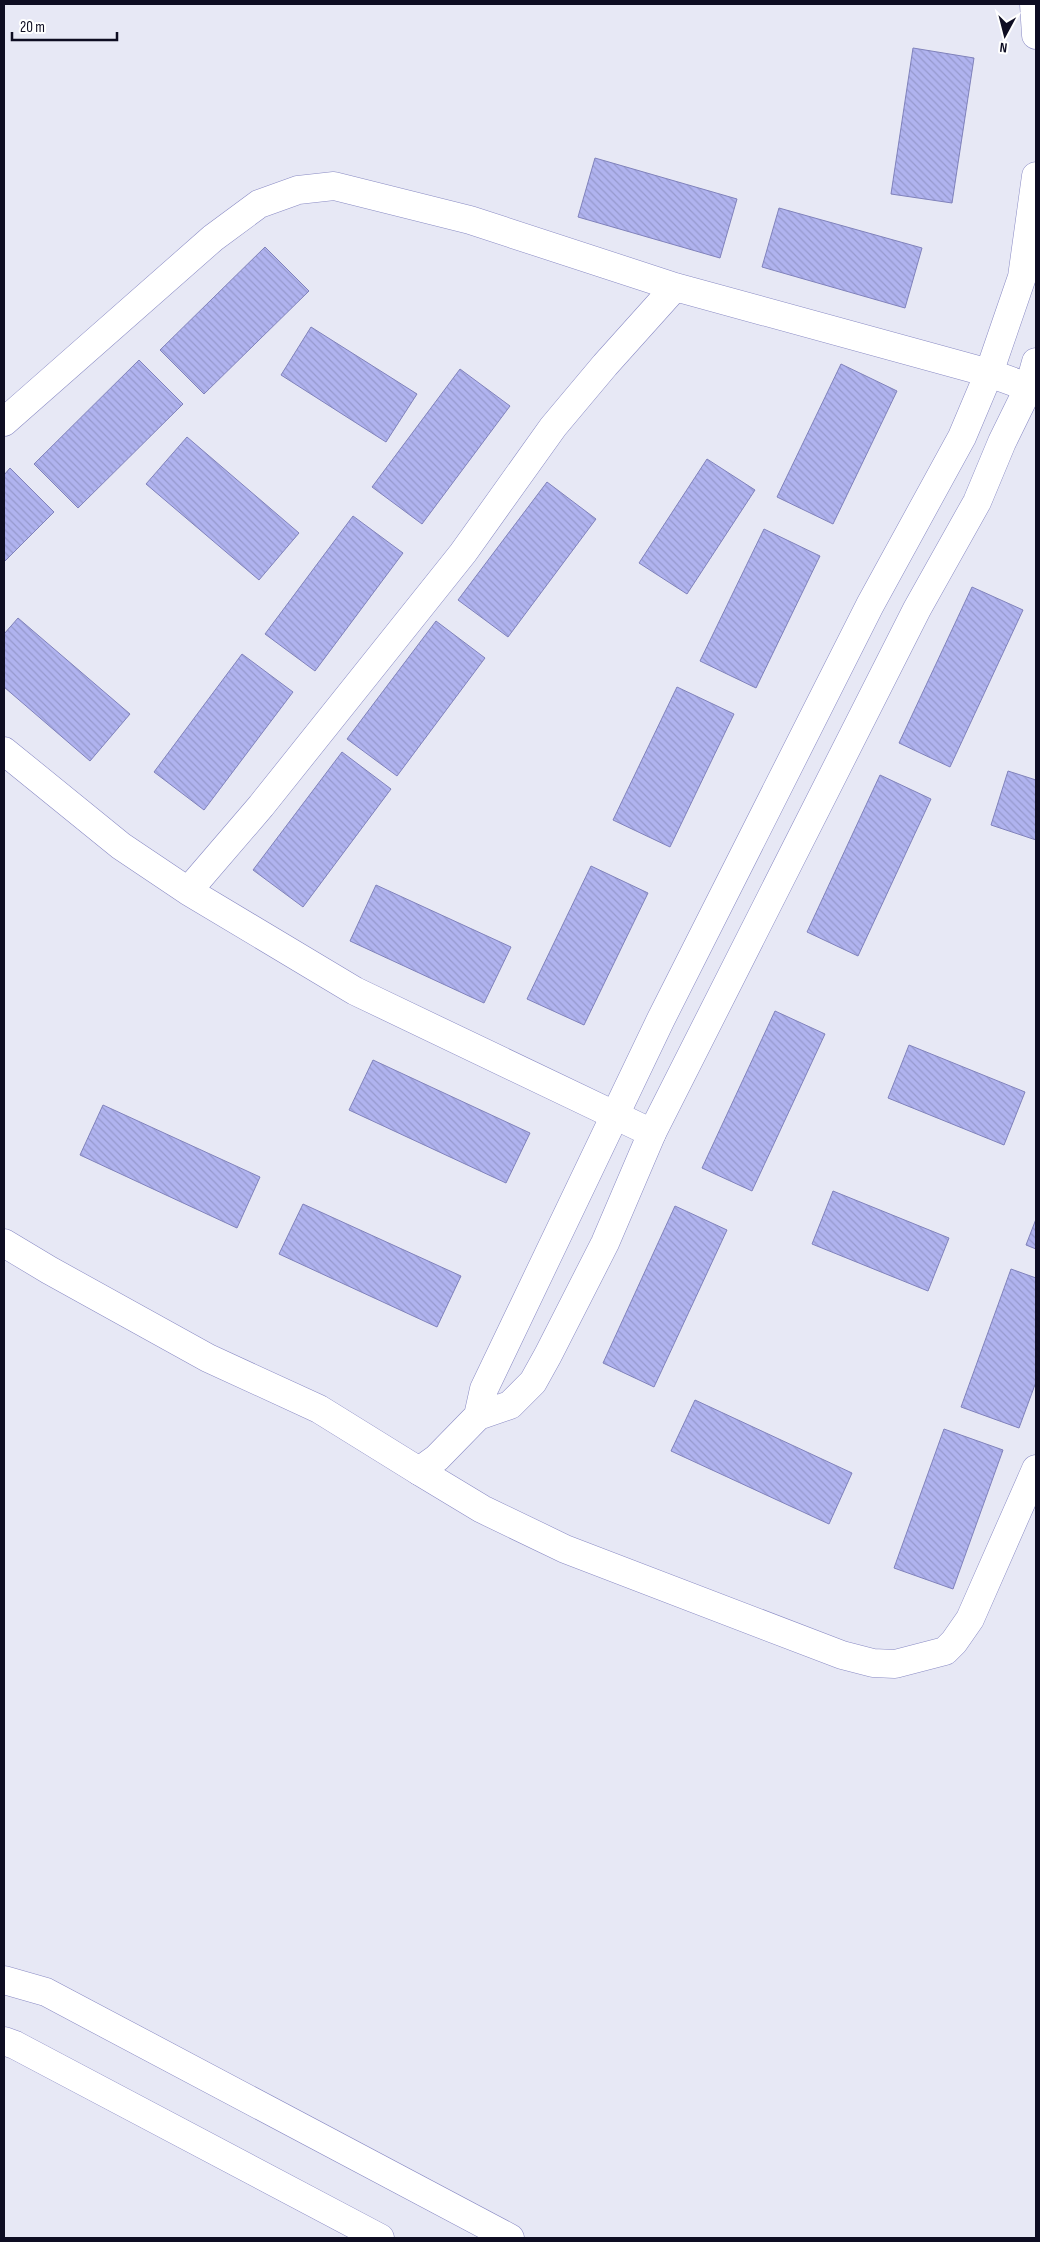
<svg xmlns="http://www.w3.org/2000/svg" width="1040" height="2242" font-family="'Sofia Sans Condensed',sans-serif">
<defs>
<pattern id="building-back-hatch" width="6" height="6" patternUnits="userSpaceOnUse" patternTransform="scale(1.25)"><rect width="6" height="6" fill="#b0b3ef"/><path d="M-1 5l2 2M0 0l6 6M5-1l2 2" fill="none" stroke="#9699cd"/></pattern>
</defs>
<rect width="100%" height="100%" fill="#e7e8f5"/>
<path fill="url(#building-back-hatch)" stroke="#8082bb" d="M913,48L974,58L952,203L891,194Z
M595,158L737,199L720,258L578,217Z
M779,208L922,248L905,308L762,267Z
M265,247L309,291L204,394L160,350Z
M311,327L417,394L386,442L281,375Z
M139,360L183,404L78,508L34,464Z
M841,364L897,391L833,524L777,497Z
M460,369L510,406L422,524L372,487Z
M187,437L299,533L259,580L146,484Z
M707,459L755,490L687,594L639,563Z
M10,468L54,512L4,562V475Z
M547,482L596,519L508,637L458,600Z
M353,516L403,553L315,671L265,634Z
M764,529L820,556L756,688L700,661Z
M972,587L1023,610L950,767L899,743Z
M18,618L130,714L90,761L4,687V634Z
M436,621L485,658L397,776L347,739Z
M242,654L293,692L204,810L154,772Z
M677,687L734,714L670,847L613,820Z
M342,752L391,789L303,907L253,870Z
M1008,771L1036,780V840L991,825Z
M880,775L931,799L858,956L807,932Z
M591,866L648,893L584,1025L527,999Z
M376,885L511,947L484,1003L350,941Z
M775,1011L825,1034L752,1191L702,1168Z
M909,1045L1025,1092L1004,1145L888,1098Z
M373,1060L530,1133L506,1183L349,1110Z
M103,1105L260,1177L237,1228L80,1155Z
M833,1191L949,1238L928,1291L812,1244Z
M303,1204L461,1276L437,1327L279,1254Z
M675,1206L727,1230L654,1387L603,1363Z
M1036,1219V1249L1026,1245Z
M1011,1269L1036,1278V1382L1019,1428L961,1407Z
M695,1400L852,1473L829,1524L671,1451Z
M944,1429L1003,1450L953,1589L894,1568Z"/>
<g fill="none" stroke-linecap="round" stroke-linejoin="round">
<g stroke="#898ac4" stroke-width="29">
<path id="minor" d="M4,422L213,238L259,204L298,190L334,186L470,220L675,287L989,373L1036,390
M4,751L121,846L188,891L355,991L652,1133
M188,891L261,806L463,553L553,427L605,365L675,287
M419,1471L482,1509L565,1549L842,1655L873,1663L895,1664L945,1651L954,1642L970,1619L1036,1469
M4,1980L46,1992L510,2238
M4,2041L15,2045L380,2238"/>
</g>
<g stroke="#898ac4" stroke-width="29">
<path id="tertiary" d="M1034,4L1036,35
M4,1243L49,1270L208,1358L319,1409L419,1471L437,1458L478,1416L510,1405L533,1382L548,1355L605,1243L652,1133L917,609L977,502L1002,442L1029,387L1036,362
M478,1416L484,1389L661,1019L870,605L962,437L989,373L1022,277L1036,176"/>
</g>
<use href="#minor" stroke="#fff" stroke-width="28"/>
<use href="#tertiary" stroke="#fff" stroke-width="28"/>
</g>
<rect width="1040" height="2242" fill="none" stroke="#0e0d22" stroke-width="10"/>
<g transform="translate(1005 35) rotate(187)" stroke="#ffffff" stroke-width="4" paint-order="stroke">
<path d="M0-4L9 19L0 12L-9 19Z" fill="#0e0d22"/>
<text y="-8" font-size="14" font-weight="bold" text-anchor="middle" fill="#0e0d22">N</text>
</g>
<path d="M12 32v8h105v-8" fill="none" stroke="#0e0d22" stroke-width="2.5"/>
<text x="20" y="32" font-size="15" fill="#0e0d22" stroke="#ffffff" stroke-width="4" paint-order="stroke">20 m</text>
</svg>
